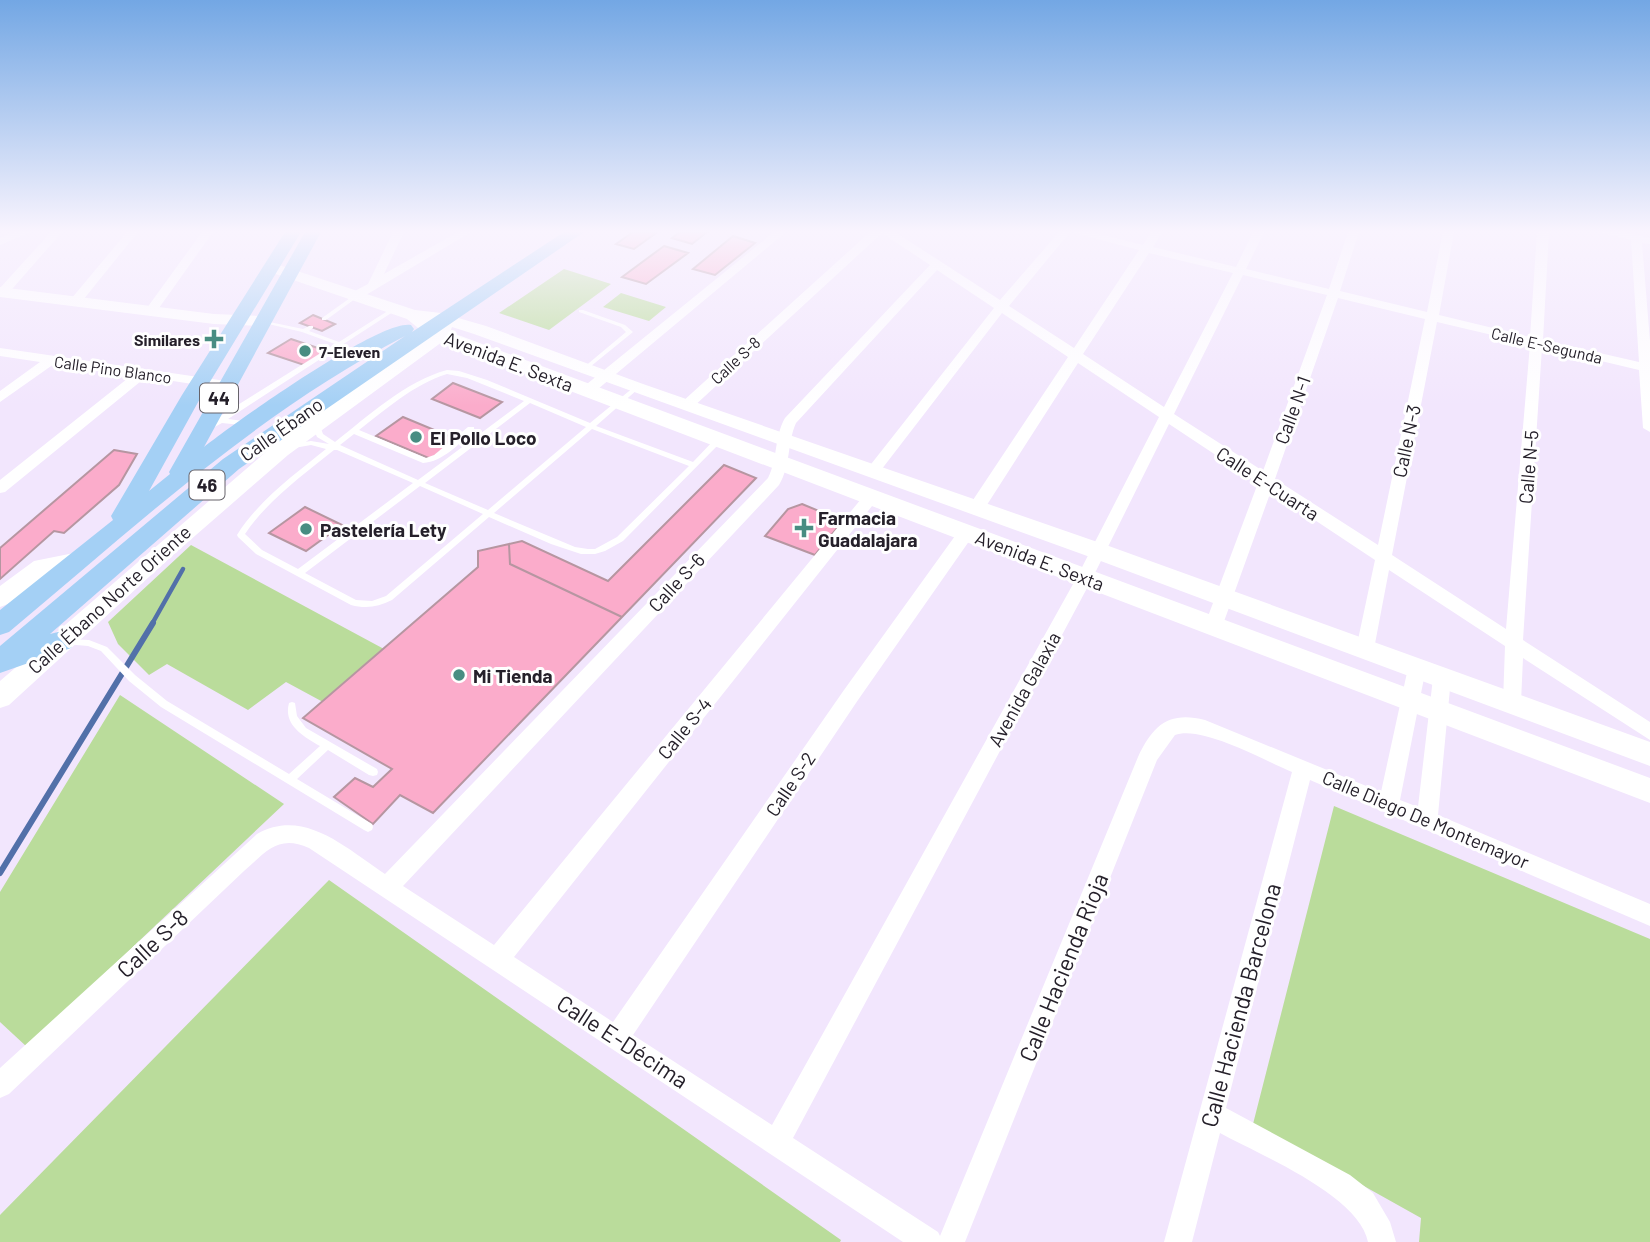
<svg xmlns="http://www.w3.org/2000/svg" width="1650" height="1242" font-family="Barlow,sans-serif">
<rect width="100%" height="100%" fill="#f2e6fd"/>
<path fill="#badc9b" d="M564,269L611,284L549,330L499,313Z
M621,293L666,307L649,321L603,307Z
M191,545L384,649L323,702L286,682L248,710L167,664L149,675L118,644L108,622Z
M120,695L284,804L27,1047L0,1022V892Z
M1334,806L1650,939V1242H1419L1421,1218L1253,1124Z
M329,880L841,1240L840,1242H0V1215Z"/>
<g fill="none" stroke-linecap="round" stroke-linejoin="round">
<path stroke="#5270a9" stroke-width="4.5" d="M152,624L183,569"/>
<path stroke="#5270a9" stroke-width="6" d="M0,873L153,623"/>
</g>
<path fill="#fbaccb" stroke="#b696a1" stroke-width="2" d="M633,232H651L656,233L634,249L616,244Z
M680,232H707L692,244L672,238Z
M733,236L755,243L715,275L693,269Z
M664,246L688,253L646,284L622,277Z
M313,315L335,324L322,331L300,323Z
M291,339L327,351L304,365L268,353Z
M453,383L502,402L480,418L432,399Z
M403,417L456,439L431,459L376,436Z
M114,450L137,454L119,485L64,533L54,531L0,579V548Z
M724,465L756,478L622,617L510,564L509,544L522,541L608,581Z
M802,504L843,521L815,555L765,536L788,509Z
M305,507L342,525L306,551L269,533Z
M509,544L510,564L622,617L433,813L400,795L373,824L334,797L355,778L373,787L392,769L303,718L478,567V551Z"/>
<g fill="none" stroke-linecap="round" stroke-linejoin="round">
<path fill="#fff" fill-rule="evenodd" d="M357,293L360,295L359,296L326,320H322V318Z
M394,307L399,308L228,419L251,422V426L222,423L209,430L205,428L217,418L335,344L302,332L260,322V320L303,329L309,326H313V328L309,331L339,342Z
M579,310H583L625,325L633,332L585,371L582,369L583,368L626,332L621,327L579,312Z
M447,370L459,371L487,380L590,423L634,387H638V389L596,426L693,462L716,438H722L723,440L623,541L605,551L595,554H581L551,544L489,517L392,600C378,607 366,609 351,605L256,554L238,537L237,535C259,500 295,474 326,449L311,445L294,448H291V444L311,441L329,444L317,437L312,425L313,423H319L323,434L335,442C368,416 406,381 447,370ZM447,374L467,378L524,401L418,480L340,445L354,434L423,463C443,462 459,443 474,431V427H468L434,455L426,458L359,430C385,410 414,384 447,374ZM530,403L586,427L488,510L425,483ZM592,429L689,466L617,537L595,549H588L575,547L494,513ZM334,450H337L413,483L298,569L262,550L245,534C266,502 304,474 334,450ZM420,486L483,514L386,596L372,601L356,600L305,573Z
M68,639L89,640L107,647L135,675L167,701L289,774L320,746C303,736 283,725 289,703L292,702L295,703L297,716L306,728L377,769L378,772L377,775L373,776L369,775L328,750L297,779L372,824L373,827L372,830L368,832L364,830L161,707L129,681L101,651L88,646L65,644L64,642L65,640Z"/>
<path fill="#fff" fill-rule="evenodd" d="M15,232H31L0,245V238Z
M51,232H62L6,296H0V288Z
M127,232H138L79,305H71V299Z
M202,232H213L154,315H146L144,312Z
M393,232H404L384,274L458,232H471L361,298H353V292L368,284Z
M774,232H786L592,394H582V388Z
M870,232H895L1000,300L1059,232H1070L1009,306L1074,348L1139,250L1071,232H1091L1143,245L1151,232H1162L1153,247L1236,267L1253,232H1264L1246,269L1329,289L1348,232H1359L1340,291L1427,312L1443,232H1454L1439,315L1530,337L1537,232H1549L1543,340L1639,362L1631,240L1600,232H1623L1650,238V244L1642,243L1650,341V432L1643,428L1639,370L1542,347L1523,640L1650,722V740L1523,658L1521,702L1519,707L1512,710L1505,707L1503,702L1505,646L1389,570L1374,649L1371,654H1359L1356,649L1375,560L1271,491L1222,627L1219,632H1207L1204,627L1258,483L1169,424L1093,577L793,1138L938,1232L940,1236L1138,757C1153,725 1169,711 1205,720L1381,792L1408,668L1411,663L1417,661L1423,663L1426,668L1400,800L1418,807L1433,678L1435,673L1442,671L1449,673L1451,678L1438,815L1650,904V926L1310,780L1226,1108L1350,1175L1373,1193L1390,1222L1396,1242H1368C1359,1195 1260,1155 1220,1133L1192,1242H1164L1292,772C1265,761 1202,725 1175,735L1157,760L965,1242H903L309,848C278,834 266,852 244,871L9,1094L0,1098V1068L257,834C304,807 347,849 385,874L768,478C778,459 774,437 785,418L930,265L882,233L692,408H682V402ZM1149,253L1233,273L1164,407L1083,354ZM937,270L994,308L868,468L865,471L868,474H878L1002,313L1068,357L971,503L969,507L971,511H983L1078,363L1159,417L1077,577L772,1125L633,1035L858,700L972,537L974,533L972,529H960L844,690L613,1022L514,957L876,501L879,497L876,493H866L494,945L403,886L779,485C791,465 787,443 796,423ZM1243,275L1327,295L1263,471L1174,414ZM1338,298L1425,319L1378,545L1275,479ZM1437,322L1530,344L1506,629L1392,555Z
M0,348L226,381L233,385L226,389L146,377L5,492L0,493V480L132,375L54,364L0,402V391L40,362L0,356Z"/>
<path fill="#fff" fill-rule="evenodd" d="M273,263L415,310L441,313L486,326L643,384L1106,545L1650,742V766L1090,557L474,334L452,327L450,332L1650,778V803L442,342L288,455L173,555L9,705L0,708V681L274,445L428,336L407,319L267,271L265,268L267,265Z
M0,287L214,314L262,316L271,321L262,326L214,324L0,297Z
M79,552L87,554L91,560L87,566L49,574L8,604L0,607V586L34,561Z"/>
<path fill="#a4d0f5" fill-rule="evenodd" d="M285,232H301L202,395L149,491L170,474L169,472L305,232H321L204,447C233,424 381,318 411,325L414,329L412,332L564,232H584L239,469L50,634L62,631L71,634L75,641L71,648L0,673V646L223,459L405,336C258,412 136,526 9,632L0,635V610L113,520L111,516L182,395Z"/>
</g>
<linearGradient id="sky" x2="0" y2="1"><stop stop-color="#73a7e4"/><stop offset="0.57" stop-color="#f9f4fe"/><stop offset="1" stop-color="#f9f4fe" stop-opacity="0"/></linearGradient>
<rect width="1650" height="406" fill="url(#sky)"/>
<g fill="#488d82" stroke="#fff" stroke-width="2.5">
<path d="M210.5 328.5h7v7h7v7h-7v7h-7v-7h-7v-7h7z"/>
<circle cx="305" cy="351" r="7"/>
<circle cx="416" cy="437" r="7"/>
<path d="M800.5 517.5h7v7h7v7h-7v7h-7v-7h-7v-7h7z"/>
<circle cx="306" cy="529" r="7"/>
<circle cx="459" cy="675" r="7"/>
</g>
<g text-anchor="middle" dominant-baseline="central" stroke-width="6" stroke-linejoin="round" paint-order="stroke">
<g font-size="16" font-weight="bold" fill="#25202a" stroke="#fff" text-anchor="end">
<text x="200" y="339">Similares</text>
<text x="319" y="351" text-anchor="start">7-Eleven</text>
</g>
<g font-size="16" fill="#25202a" stroke="#fff">
<text transform="translate(1547 345) rotate(13)">Calle E-Segunda</text>
<text transform="translate(735 360) rotate(-43)">Calle S-8</text>
<text transform="translate(113 369) rotate(8)">Calle Pino Blanco</text>
</g>
<g fill="#fff" stroke="#66636a" stroke-width="2">
<rect x="200" y="383.5" width="38" height="29" rx="5"/>
<rect x="189.5" y="470.5" width="35" height="29" rx="5"/>
</g>
<g font-size="18" font-weight="bold" fill="#25202a">
<text x="219" y="398">44</text>
<text x="207" y="485">46</text>
</g>
<g font-size="19" fill="#25202a" stroke="#fff">
<text transform="translate(509 361) rotate(21)">Avenida E. Sexta</text>
<text transform="translate(1292 410) rotate(-70)">Calle N-1</text>
<text transform="translate(281 429) rotate(-35)">Calle Ébano</text>
<text transform="translate(1406 441) rotate(-78)">Calle N-3</text>
<text transform="translate(1528 467) rotate(-85)">Calle N-5</text>
<text transform="translate(1268 483) rotate(33)">Calle E-Cuarta</text>
<text transform="translate(1040 560) rotate(21)">Avenida E. Sexta</text>
<text transform="translate(676 582) rotate(-47)">Calle S-6</text>
<text transform="translate(109 599) rotate(-42)">Calle Ébano Norte Oriente</text>
<text transform="translate(1024 689) rotate(-61)">Avenida Galaxia</text>
<text transform="translate(684 728) rotate(-51)">Calle S-4</text>
<text transform="translate(790 784) rotate(-56)">Calle S-2</text>
<text transform="translate(1426 819) rotate(23)">Calle Diego De Montemayor</text>
</g>
<g font-size="19" font-weight="bold" fill="#25202a" stroke="#fff" text-anchor="start">
<text x="430" y="437">El Pollo Loco</text>
<text x="818" y="517">Farmacia<tspan x="818" dy="22">Guadalajara</tspan></text>
<text x="320" y="529">Pastelería Lety</text>
<text x="473" y="675">Mi Tienda</text>
</g>
<g font-size="23" fill="#25202a" stroke="#fff">
<text transform="translate(152 943) rotate(-43)">Calle S-8</text>
<text transform="translate(1063 967) rotate(-68)">Calle Hacienda Rioja</text>
<text transform="translate(1240 1005) rotate(-75)">Calle Hacienda Barcelona</text>
<text transform="translate(623 1041) rotate(33)">Calle E-Décima</text>
</g>
</g>
</svg>
